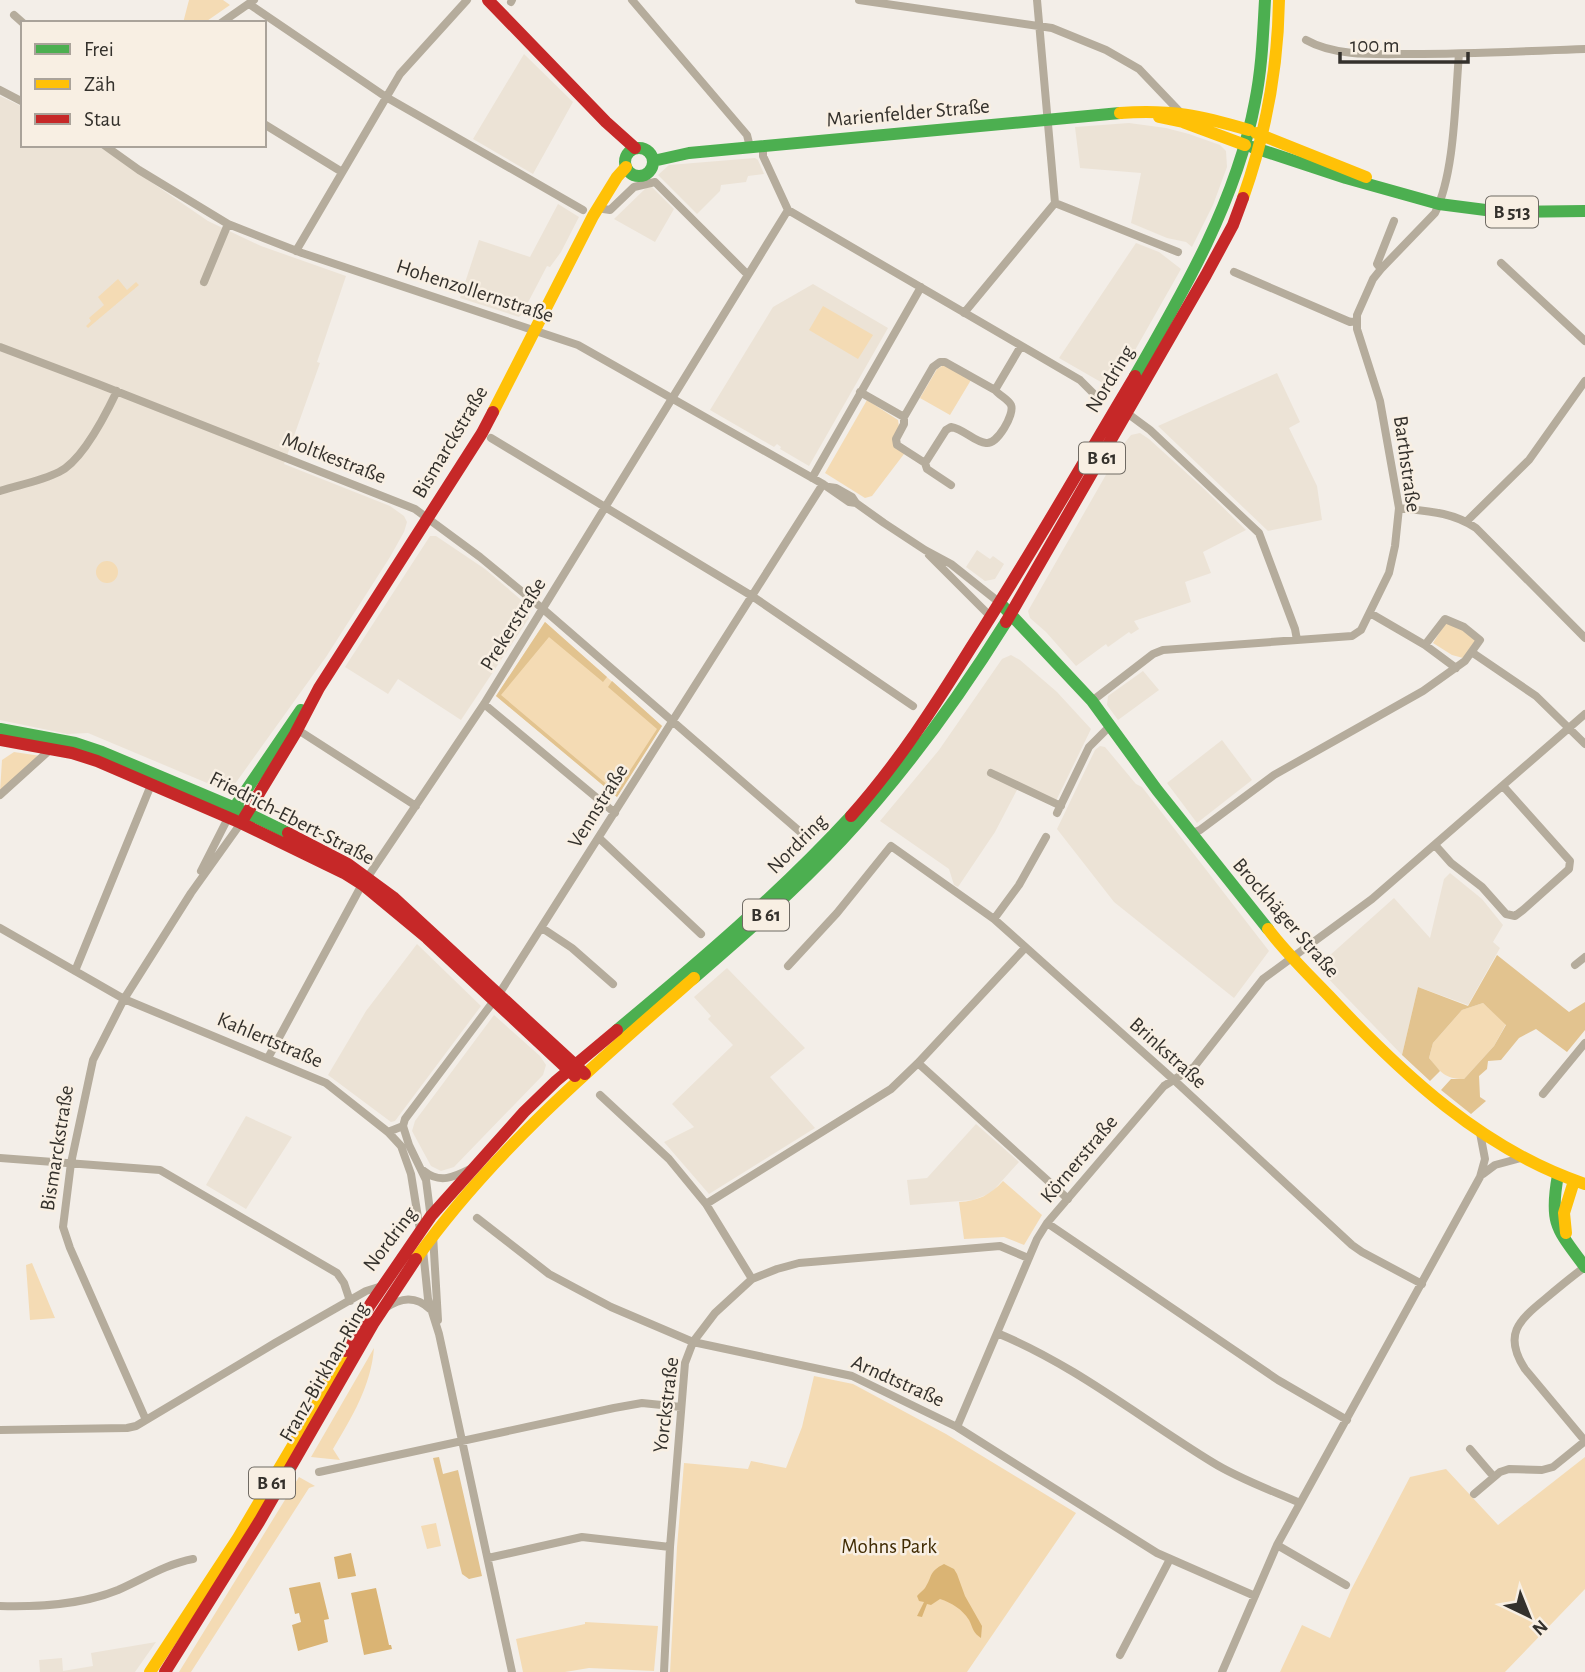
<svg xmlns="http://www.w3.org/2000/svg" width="1585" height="1672" font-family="'Alegreya Sans',sans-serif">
<rect width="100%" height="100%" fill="#f3eee8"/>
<path fill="#ece3d6" d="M524,54L573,102L533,174L473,139Z
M0,96L23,107V145H97L208,221L261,246L346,276L317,362L320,363L284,464L390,506L404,516L407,522L404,532L390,557L326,657L232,788H219L88,733L67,734L0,720Z
M1129,123L1166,128L1189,134L1220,145L1226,151L1227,167L1213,205L1192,247L1186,242L1167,238L1131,223L1141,173L1080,168L1075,127Z
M755,158L758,160L764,174L748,176L746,182L721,185L720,191L697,214L658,175L669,165Z
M648,186L652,187L674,209L655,242L614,219Z
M558,204L579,217L561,252L550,267L547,266L522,314L519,317L460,298L479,240L530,257Z
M1136,243L1159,252L1181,269L1113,389L1059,358Z
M813,284L888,328L809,466L780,449L781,447L777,444L774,447L710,410L773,307Z
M1277,373L1300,422L1289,428L1317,486L1322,520L1268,531L1158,426Z
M1140,433L1149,439L1202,487L1246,530L1203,552L1211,573L1185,582L1191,602L1134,621L1139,629L1131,634L1129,632L1108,647L1106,644L1076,666L1046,632L1030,618L1028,611L1123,445L1131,435Z
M430,536H436L485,569L526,604L529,618L461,720L398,679L388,694L345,667Z
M977,550L990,559L993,556L1004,564L995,579L985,581L966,567Z
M1011,655L1020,660L1057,692L1091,729L1054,805L1018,788L995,832L958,887L954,885L949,869L880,821L939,750L1002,659Z
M1143,671L1159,690L1118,720L1107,705L1108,696Z
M1222,740L1252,780L1197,823L1167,783Z
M1100,746L1105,747L1136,784L1142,787L1269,951L1234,998L1114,902L1057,829L1095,750Z
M1450,873L1482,899L1503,925L1493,942L1500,948L1468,1005L1418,987L1402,1055L1319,969V965L1394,898L1430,938L1444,879Z
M417,944L481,1006L395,1121L391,1122L328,1075L366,1011Z
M727,968L805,1048L770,1077L815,1128L709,1194L664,1142L694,1127L672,1104L733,1045L708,1019L711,1016L694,997Z
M494,1015L540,1056L546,1065L543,1075L454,1167L441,1171L431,1166L412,1131L415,1121Z
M246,1116L292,1137L246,1209L206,1185Z
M976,1124L1019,1162L991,1193L973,1200L910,1205L907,1180L927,1178Z
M156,1642L135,1672H40L39,1660L62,1658L63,1671L93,1666L91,1653Z"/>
<path fill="#f4dbb4" d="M189,0H223L230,5L204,23H183Z
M118,279L127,290L136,282L139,285L88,328L86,326L91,321L89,318L104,305L98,297Z
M823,306L873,335L858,359L809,330Z
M942,366H946L971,380L950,415L920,398L937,369Z
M867,400L898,420L899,427L895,444L904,454L872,496L865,498L825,473Z
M96 572a11 11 0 1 1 22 0a11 11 0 1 1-22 0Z
M545,622L662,726L617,797L496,696Z
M1446,622L1463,630L1476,641L1463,658L1452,655L1433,643Z
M14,752L41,756L0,792L2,760Z
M1483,1003L1506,1024L1494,1046L1464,1079C1445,1079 1440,1072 1429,1058L1433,1043L1462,1010Z
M1003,1181L1042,1215L1024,1245L1004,1237L964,1239L959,1202C978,1201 990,1195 1003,1181Z
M32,1263L55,1318L30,1320L26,1265Z
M374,1348C371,1386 352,1417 333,1449L340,1460L311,1457Z
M814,1376L853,1384L946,1434L1076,1513L967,1672H670L677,1547L684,1463L748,1469L751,1461L786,1468L802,1427Z
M1585,1457V1589L1505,1672H1280L1302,1625L1330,1638L1351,1590L1410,1477L1446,1469L1498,1525Z
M299,1477L315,1486L309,1488L191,1672H179Z
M436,1523L441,1546L427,1549L421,1526Z
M585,1622L658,1626L654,1671L589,1668L565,1672H523L516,1639L585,1624Z"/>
<path fill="#e2c38f" d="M545,622L607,677L603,682L549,637L501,695L616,792L657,729L608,687L612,681L662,726L617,797L496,696Z
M1497,955L1569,1012L1585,1002V1030L1567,1052L1536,1029L1519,1038L1501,1060L1488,1061L1487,1069L1479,1076L1480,1097L1486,1101L1471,1114L1441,1090L1451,1079H1464L1494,1046L1506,1025L1483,1003L1462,1010L1433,1043L1429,1058L1440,1071L1430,1081L1402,1055L1418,987L1468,1006Z
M439,1457L443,1474L458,1470L482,1576L469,1579L462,1574L433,1458Z"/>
<path fill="#dab474" d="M351,1553L356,1576L338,1579L334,1557Z
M944,1564L954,1569L957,1574L965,1596L982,1626L981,1638C973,1633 973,1628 969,1620C962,1609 952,1603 940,1599L931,1605L927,1604L922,1617L917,1616L924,1602L919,1601L917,1596C919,1593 923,1591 925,1588C933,1576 928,1572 944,1564Z
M320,1582L329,1619L324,1620L328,1642L298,1651L292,1625L301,1622L299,1613L295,1614L289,1588Z
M376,1588L389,1645H391L392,1649L364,1655L351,1593Z"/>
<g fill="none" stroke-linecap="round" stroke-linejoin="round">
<path stroke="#b5ac9c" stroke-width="8" d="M632,0L747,135L750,147
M859,0L1052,28L1106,50L1139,69L1180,112
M511,2L512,0
M249,4L386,97L583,210
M14,15L23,23
M221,23L254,0
M1306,40C1336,57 1378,54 1412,54C1470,54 1527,51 1585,49
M0,90L23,102
M264,124L342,172
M104,145L139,170L228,224L302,253L578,345L823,484L849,502L856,503
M763,146V156L788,210L1080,380L1093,393
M1055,203L1178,252
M597,208L610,210L634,187L655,182L748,275
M296,251L400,74L467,0
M1501,263L1585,341
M1381,269L1377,264L1394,221
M1234,272L1350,322L1356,321
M204,282L228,224
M964,313L1055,203L1037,0
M0,347L98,384L415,509L480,557L543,609L805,836
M860,392L904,417
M1127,413L1150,430L1259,533L1295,629L1297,640
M491,438L752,596L913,706
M925,463L946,430L951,427C964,429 974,442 986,443C997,445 1015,414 1011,405C1008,399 1000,396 995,390
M812,478L921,287
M951,485L927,469L925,463L897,445L896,439L904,424V417L933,367L940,362H945L995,390L1021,346
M829,487L836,488L852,497L856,503L884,523L925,550L951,564L1000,603
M0,491C19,485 41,481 59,472C82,461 106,414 117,391
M1399,508C1427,511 1453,512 1476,528L1585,638
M1467,521L1529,460L1585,381
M929,555L991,617
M1370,613L1425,645L1456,668
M1473,653L1536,696L1585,744
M1092,701L1153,654L1163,650L1352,636L1361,630L1389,573L1395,546L1399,508L1380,401L1357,329V315L1373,279L1381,269L1435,213C1455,173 1455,100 1459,54
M484,704L615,813
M295,728L416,806
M991,773L1061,806
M0,795L52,748
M1057,813L1089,747L1111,725
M1191,834L1200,830L1274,775L1423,691L1465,661L1480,640L1464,627L1445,619L1425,645
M599,838L701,934
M1435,845L1451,863L1482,887L1506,914L1515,916L1523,910L1569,869L1570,861L1503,786
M201,871L228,818
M994,919L1019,885L1046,837
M0,928L124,999L326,1083L388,1132L401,1146L411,1174L420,1230
M542,928L572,948L613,984
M1575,965L1585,957
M788,966L837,913L891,846L994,919L1174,1080L1352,1245L1362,1252L1422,1284
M75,971L153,780
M268,1058L359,890L484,704L788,210
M918,1063L1068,1199
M1543,1094L1585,1043
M600,1095L669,1159L706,1204L752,1279
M403,1126L409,1145L426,1180L431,1219
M388,1132L403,1126L405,1119L499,994L823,484
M0,1158L160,1170L337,1273L344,1283L350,1301
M424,1171C440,1184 454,1177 470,1169
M1483,1174L1495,1165L1521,1158
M706,1204L891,1089L918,1063L1025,948
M477,1218L549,1274L611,1307L693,1342L852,1376L957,1427L1157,1553L1255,1596
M1047,1223L1278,1380L1347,1420
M433,1235L438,1320
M423,1250L428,1299L439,1334L512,1672
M385,1308C401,1298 415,1295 430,1309
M997,1333C1075,1365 1140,1418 1212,1462C1239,1479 1271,1490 1300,1503
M146,1420L70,1248L63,1227L71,1163L93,1060L124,999L191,893L241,823
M957,1427L1037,1239L1047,1223L1164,1086L1194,1067L1263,979L1372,899L1585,714
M0,1430L127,1428L136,1426L275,1343L366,1291L382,1286
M1585,1441L1525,1369C1503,1335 1518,1321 1545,1299C1558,1288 1571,1277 1585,1267
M1470,1449L1494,1477
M319,1472L614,1408L642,1403L681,1407
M1474,1494L1500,1472L1509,1469L1542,1470L1553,1467L1585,1441
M1277,1545L1346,1585
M488,1558L582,1537L670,1547
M0,1606C39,1607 81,1605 118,1590C143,1579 166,1564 193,1559
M1120,1655L1170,1559
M664,1672L670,1547L685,1363L693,1342L715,1313L752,1279L777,1269L799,1263L1000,1246L1028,1258
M1222,1672L1277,1545L1480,1177L1485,1159L1480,1133"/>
<path stroke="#4caf50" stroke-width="12" d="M1252,147L1346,178L1439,204L1501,212L1585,211
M625 162a14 14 0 1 1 28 0a14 14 0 1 1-28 0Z
M653,161L689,153L1120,113
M1135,376C1184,291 1237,199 1255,102C1262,68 1263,34 1265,0
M1000,603L1092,701L1157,790L1268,929
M0,729L75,743L102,752L247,813L288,833
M230,814L301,710
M694,978C745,934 796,889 842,840C904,773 958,699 1006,622
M617,1030C699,962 779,894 851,816
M1558,1175C1549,1224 1557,1229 1585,1267"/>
<path stroke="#ffc107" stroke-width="12" d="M1120,113C1171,109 1201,116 1249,130
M1159,117L1183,122L1245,145
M1256,133L1366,177
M1243,198C1266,133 1278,69 1279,0
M493,412L593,216L617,177L626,167
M1268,929C1286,953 1308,974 1329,996C1402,1074 1483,1150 1585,1184
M1566,1233L1564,1213L1574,1181
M416,1259C492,1152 595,1064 694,978
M150,1672L238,1538L302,1430L345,1351"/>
<path stroke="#c62828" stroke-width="12" d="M488,0L606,122L635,148
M1006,622L1206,275L1233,225L1243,198
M0,740L72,753L97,761L241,823L344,873L363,885L427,938L575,1076
M851,816C899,762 934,707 972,646C1029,558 1081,466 1135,376
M241,823L295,734L319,688L482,433L493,412
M288,833L348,864L393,897L585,1074
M345,1351L370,1305L431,1216L524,1112L556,1081L617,1030
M165,1672L259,1522L373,1324L416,1259"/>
</g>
<g text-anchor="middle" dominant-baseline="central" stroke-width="5" stroke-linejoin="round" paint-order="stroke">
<g fill="#f8efe3" stroke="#6f6a63" stroke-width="2">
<rect x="1486" y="196.5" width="52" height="31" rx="5"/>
<rect x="1079" y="442.5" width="46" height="31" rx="5"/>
<rect x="743" y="899.5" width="46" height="31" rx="5"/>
<rect x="249" y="1467.5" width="46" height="31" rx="5"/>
</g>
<g font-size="19" font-weight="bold" fill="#34312c">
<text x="1512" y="212">B 513</text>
<text x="1102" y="458">B 61</text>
<text x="766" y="915">B 61</text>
<text x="272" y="1483">B 61</text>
</g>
<g font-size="21" fill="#34312c" stroke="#f8efe3">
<text transform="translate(908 113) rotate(-5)">Marienfelder Straße</text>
<text transform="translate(475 291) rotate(18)">Hohenzollernstraße</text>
<text transform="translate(1110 379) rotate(-59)">Nordring</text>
<text transform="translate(450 442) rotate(-59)">Bismarckstraße</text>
<text transform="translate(334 458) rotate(21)">Moltkestraße</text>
<text transform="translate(1407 464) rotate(82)">Barthstraße</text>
<text transform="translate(513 624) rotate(-58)">Prekerstraße</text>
<text transform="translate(598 806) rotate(-58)">Vennstraße</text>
<text transform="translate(292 818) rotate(27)">Friedrich-Ebert-Straße</text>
<text transform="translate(797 844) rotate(-45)">Nordring</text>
<text transform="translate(1286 918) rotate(49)">Brockhäger Straße</text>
<text transform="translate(270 1040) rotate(23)">Kahlertstraße</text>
<text transform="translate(1168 1053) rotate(42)">Brinkstraße</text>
<text transform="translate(57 1148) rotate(-81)">Bismarckstraße</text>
<text transform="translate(1079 1159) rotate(-50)">Körnerstraße</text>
<text transform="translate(390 1239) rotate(-53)">Nordring</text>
<text transform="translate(324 1372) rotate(-60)">Franz-Birkhan-Ring</text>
<text transform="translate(898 1381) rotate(24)">Arndtstraße</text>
<text transform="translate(666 1405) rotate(-83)">Yorckstraße</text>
</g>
<g font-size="21" fill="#402b03" stroke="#f8efe3">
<text x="889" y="1546">Mohns Park</text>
</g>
</g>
<rect x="21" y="21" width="245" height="126" fill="#f8efe3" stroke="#aaa39a" stroke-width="2"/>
<rect x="35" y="44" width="35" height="10" fill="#4caf50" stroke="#aaa39a" stroke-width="2"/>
<text x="84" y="56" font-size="21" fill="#34312c">Frei</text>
<rect x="35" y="79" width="35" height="10" fill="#ffc107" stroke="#aaa39a" stroke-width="2"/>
<text x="84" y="91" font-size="21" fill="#34312c">Zäh</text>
<rect x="35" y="114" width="35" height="10" fill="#c62828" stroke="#aaa39a" stroke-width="2"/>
<text x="84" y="126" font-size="21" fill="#34312c">Stau</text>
<g transform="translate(1529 1616) rotate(137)" stroke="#f8efe3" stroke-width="5" paint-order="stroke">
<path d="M0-5L12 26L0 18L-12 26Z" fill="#34312c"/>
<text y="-10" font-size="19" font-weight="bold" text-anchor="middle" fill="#34312c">N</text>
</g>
<path d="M1340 52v10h128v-10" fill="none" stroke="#34312c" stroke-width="3.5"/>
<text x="1350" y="52" font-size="21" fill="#34312c" stroke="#f8efe3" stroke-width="5" paint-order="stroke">100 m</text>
</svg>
